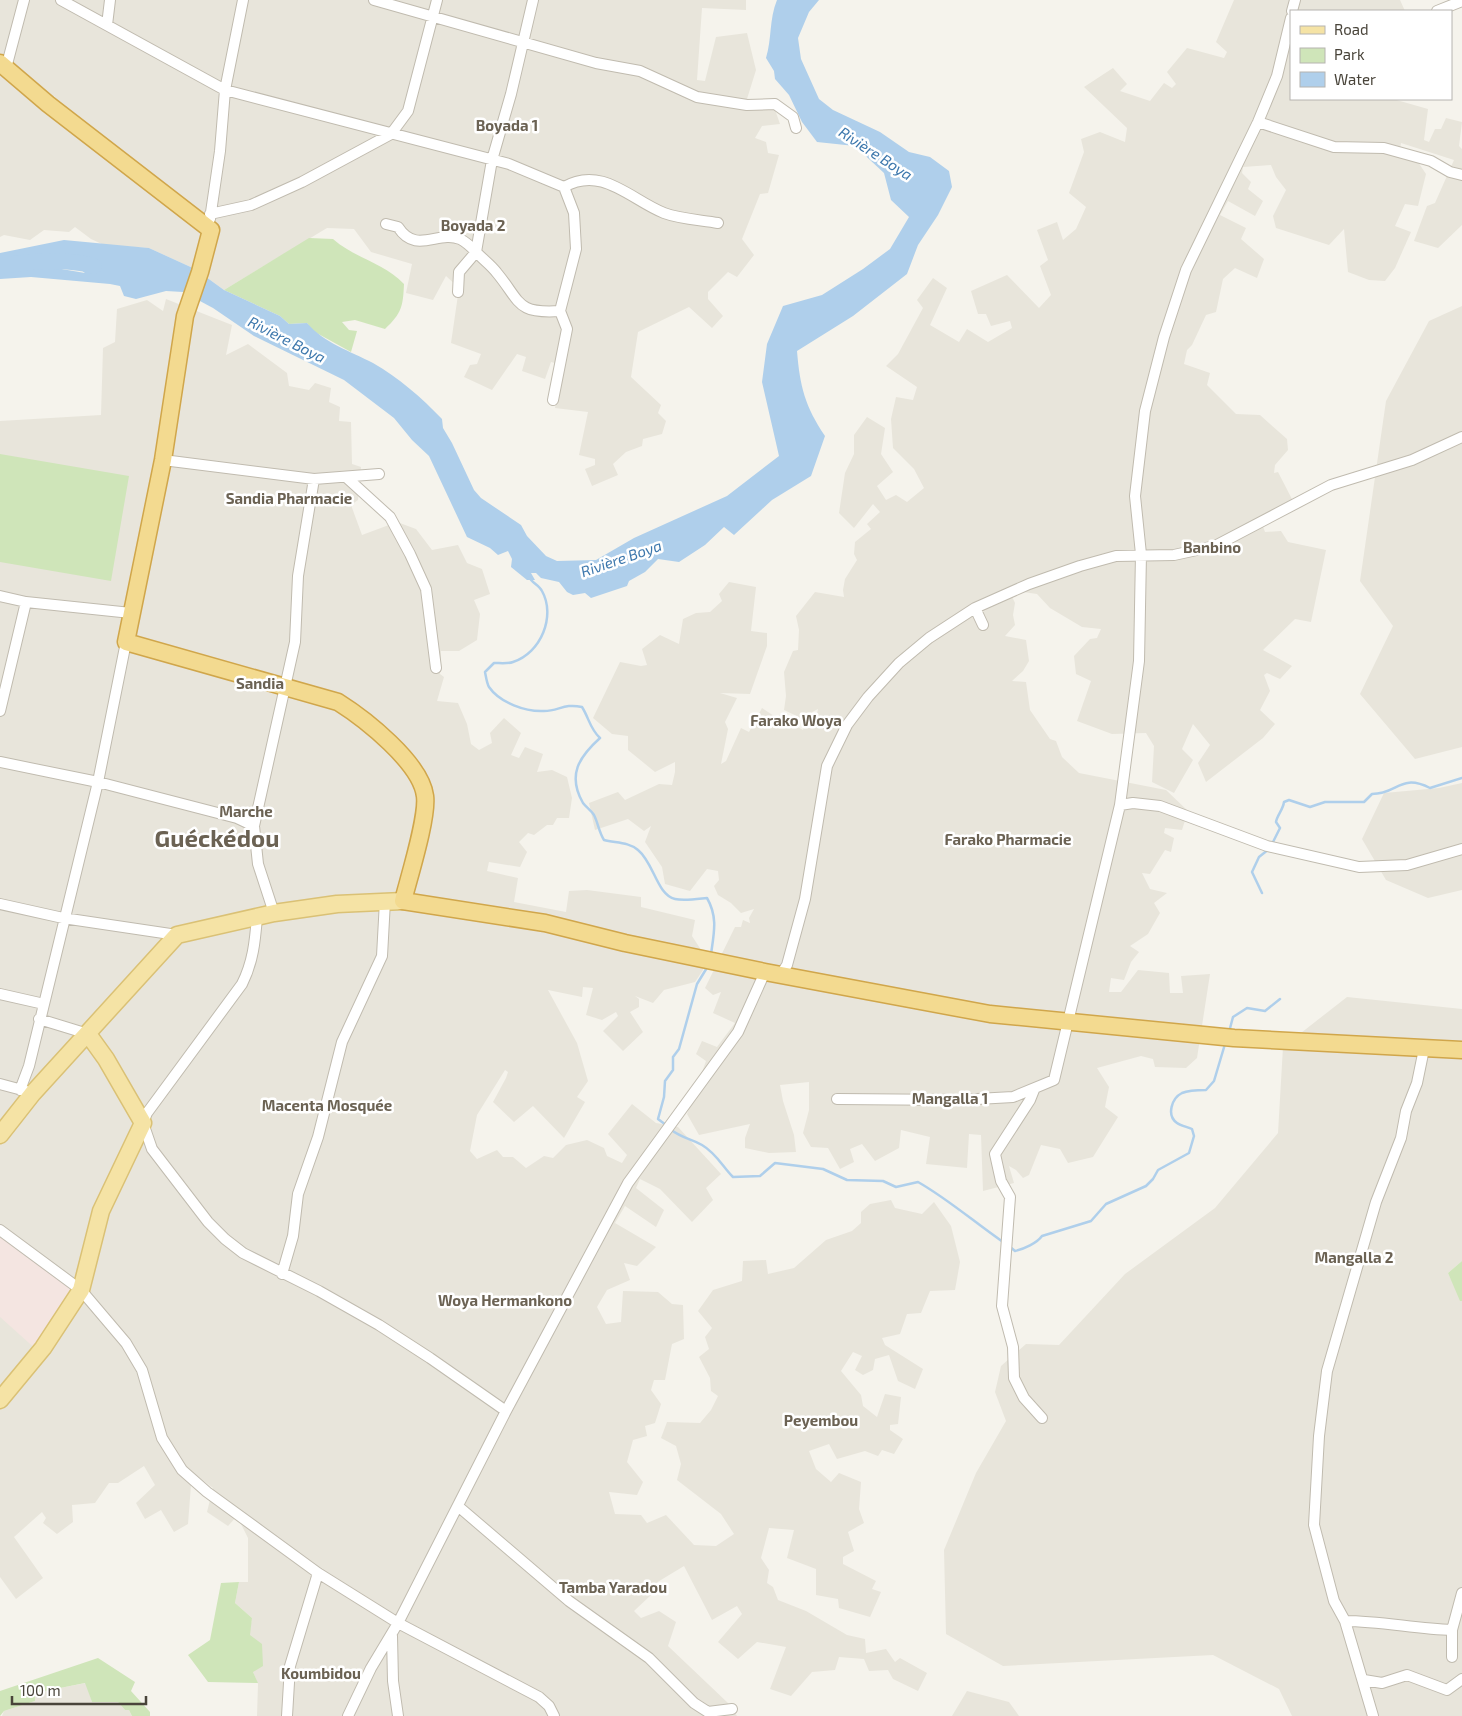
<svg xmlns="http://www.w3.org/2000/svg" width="1462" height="1716" font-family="'Exo 2',sans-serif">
<rect width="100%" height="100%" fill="#f5f3ec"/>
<path fill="#e8e5db" d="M0,0H746V10L702,8L697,80L705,81L716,37L747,33L756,70L747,99L772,101L780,124L762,126L755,138L766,142L768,153L779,155L768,193L760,194L742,239L754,255L737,277L728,272L708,292V299L723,316L712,328L689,307L638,332L631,377L661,405L658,413L666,421L662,434L643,439L642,446L626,452L613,464L618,475L592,486L585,469L595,465V459L579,455L588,412L555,408L563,365L551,362L545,379L522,371L526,357L517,354L492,390L464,377L470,365L477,364L481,354L451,343L459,288L446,276L433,300L406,293L412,264L371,252L354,229L327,228L224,290L195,269L149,248L104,245L91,239L75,227L69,232L44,230L30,240L4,235L0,237Z
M1234,0H1400L1405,11H1291V99H1393L1428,109L1424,140L1429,142L1435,129H1441L1446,118L1462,122L1459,146L1462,149V225L1438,248L1414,241L1427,206L1435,203L1454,160L1401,143L1399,156L1416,159L1426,174L1418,206L1405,204L1395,226L1411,232L1395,268L1385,281L1369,280L1348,272L1344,229L1329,245L1276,228L1273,216L1286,190L1276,177L1271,165L1243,167L1242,173L1251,182L1248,189L1263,201L1255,216L1228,201L1220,215L1246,228L1241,239L1264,259L1257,278L1235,268L1223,279L1216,312L1206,315L1192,345L1187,350L1184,364L1210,373L1207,385L1236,414L1260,415L1287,439L1288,450L1275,465L1274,473L1278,472L1294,503L1261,521L1265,532L1281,531L1288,542L1326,550L1311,622L1295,619L1263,650L1292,666L1280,679L1267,673L1264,675L1270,691L1260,710L1275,724L1263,738L1206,782L1198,763L1210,745L1193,724L1182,749L1193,760L1174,793L1152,782L1154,746L1146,733L1112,734L1077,721L1091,681L1076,674L1074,656L1090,639L1097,638L1101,629L1082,627L1050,608L1037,594L1009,590L1015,603L1013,615L1015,625L1005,636L1026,640L1029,661L1023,671L1012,681L1026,682L1030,710L1050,739L1056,741L1062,757L1079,773L1166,790L1188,811L1182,830L1165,828L1164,833L1174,838L1171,852L1165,850L1150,874L1142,873L1150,889L1167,893L1154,903L1160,913L1148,934L1130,946L1139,952L1131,962L1124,980L1111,978L1109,992H1121L1138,970L1169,973L1170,993H1183L1181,976L1210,974L1197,1058L1186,1068L1155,1067L1153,1059L1141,1056L1097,1068L1109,1087L1105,1107L1118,1117L1093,1157L1068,1163L1060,1149L1041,1145L1029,1175L1023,1178L1016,1170L1009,1166L1014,1183L983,1191L981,1135L969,1134L967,1168L926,1164L930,1137L901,1130L899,1148L875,1161L862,1144L850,1149L854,1162L840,1169L828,1148L811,1147L803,1133L809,1110V1082L780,1085L783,1101L794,1135L796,1152L769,1153L745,1148V1138L750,1124L699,1135L687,1114L706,1061L696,1054L702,1041L717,1047L735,1023L713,1013L721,992L713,995L705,988L735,927H741L743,920L750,923L749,918L754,909L741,913L731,903L718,895L714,886L719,880L718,871L707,869L690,891L665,884L662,867L645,842L651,826L644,831L628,819L595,830L589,803L618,792L625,800L659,784L672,785L675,772V762L655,772L628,750V736L612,734L593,718L620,662L641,666L647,665L642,649L660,635L679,644L683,619L696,613L710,612L722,601L719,594L729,582L756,587L751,631L767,633V646L750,694L720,693L737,698L725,722L728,729L721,764L726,761L741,728L749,732L762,708L777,718L782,713L794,725L803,730L805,722L815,723L818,709L801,718L784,710L786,696L784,672L793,651L798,650L799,630L796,616L815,592L844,597L843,590L845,579L857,560L854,554L855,542L871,529L867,524L880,512L873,504L854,528L839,513L845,473L854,454V435L867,417L885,428L881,454L893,472L877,486L886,500L896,495L907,502L924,488L914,469L893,448L891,419L896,397L913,400L917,387L886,366L898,354L923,308L917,300L933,278L947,288L930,325L959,342L967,329L988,342L1012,328L1010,321L991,326L986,314H978L971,291L1007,275L1039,308L1051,295L1040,266L1048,260L1037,230L1057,222L1063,240L1076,229L1086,207L1069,193L1084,152L1081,139L1100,132L1125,142L1127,128L1084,87L1113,68L1127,84L1120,91L1150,101L1164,83L1172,88L1176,84L1167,72L1187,48L1224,58L1227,52L1216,42Z
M166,299L232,325L226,355L248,344L287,373L289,386L309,390L315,383L331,388L329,402L340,407L339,421L351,422L352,464L361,467L358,500L351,505L362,535L397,522L416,529L432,550L458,545L467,563L482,569L490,594L474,600L480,614L477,640L459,651H441L440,674L444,677L437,701L458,703L467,724L471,744L479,750L492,743L490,733L504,718L521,733L511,755L519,758L525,747L543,754L537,772L552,770L567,777L572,798L569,818H557L553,825H547L534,835L528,833L519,842L527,852L520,867L489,862L487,871L518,878L514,902L566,912L569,891L587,890L641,897V907L695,920L692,936L707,959L703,970L695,982L664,990L653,1003L635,996L639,999V1007L630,1012L643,1032L623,1051L603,1031L618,1016L616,1012L602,1020L586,1015L593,988L583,987L582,997L548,990L577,1043L588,1081L577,1097L585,1102L564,1138L533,1106L514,1122L493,1102L506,1078L508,1072L505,1070L477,1115L470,1151L477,1159L497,1150L503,1157H513L526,1168L544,1156L553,1158L566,1145L587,1140L604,1148L607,1156L622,1163L627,1155L608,1134L632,1104L656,1123L678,1127L721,1174L706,1188L713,1200L692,1222L660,1189L640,1179L636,1188L664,1210L656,1227L625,1206L615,1223L656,1247L637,1266L624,1263L630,1280L607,1290L597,1307L606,1324L621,1322L623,1291L658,1292L672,1304L683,1305L684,1339L672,1344L665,1380H654L651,1390L661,1404L655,1423L645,1426L647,1436L633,1440L627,1462L643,1482L637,1495L609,1492L615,1514L641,1515L647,1523L666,1515L694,1545L716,1546L734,1534L721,1514L677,1480L681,1464L676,1446L661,1438L667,1422L700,1423L711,1410L718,1396L711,1391L710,1378L699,1357L709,1349L705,1337L712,1328L698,1311L713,1290L742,1281L743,1261L766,1260L768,1274L794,1268L826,1240L852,1231L861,1223V1212L870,1204L891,1200L895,1208L922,1214L934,1202L951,1226L960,1262L955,1290L930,1291L921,1313L907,1314L900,1334L882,1338L885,1345L923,1369L915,1389L898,1381L889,1355L875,1359L873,1370L863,1375L855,1370L862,1356L853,1352L841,1371L861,1395L863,1406L877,1417L885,1394L901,1397L898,1424L890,1425V1430L903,1439L894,1454L882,1450L878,1456L865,1451L837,1459L829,1444L809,1451L816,1469L831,1482L839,1473L861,1482L859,1509L864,1523L848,1532L854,1551L843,1557V1564L876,1581L872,1589L881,1592L870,1617L839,1608L838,1599L816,1595V1569L787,1558L794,1530L769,1528L761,1558L769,1570L767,1583L773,1587L778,1600L806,1611L847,1635L865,1639L866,1653L886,1649L895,1662L900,1658L927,1673L918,1691L893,1679L888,1670L869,1671L864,1659L839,1657L835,1670L812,1672L791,1696L770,1689L786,1647L757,1642L738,1659L718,1642L742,1614L737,1606L712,1620L684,1566L651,1586V1595L634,1611L641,1618L659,1611L676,1622L668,1646L728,1703L737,1716H257L258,1684L253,1672L249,1635L252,1618L235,1603L239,1582H248V1538L237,1516L228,1526L207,1512L213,1488L192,1472L188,1524L174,1532L161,1510L145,1519L136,1503L155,1485L144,1466L118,1483H109L95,1503L72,1505L73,1522L57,1534L43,1523L46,1518L42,1512L14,1537L43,1578L16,1599L0,1577V421L101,415L103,348L115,342L117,309L147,300L163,311Z
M1462,306V747L1415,759L1360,694L1393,626L1360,581L1386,401L1429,321Z
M1462,783V890L1428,898L1386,880L1362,839L1384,793L1439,788Z
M1347,997L1462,1009V1261L1448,1273L1462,1301V1716H1292L1279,1689L1213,1655L1003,1666L946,1634L944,1550L976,1473L1006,1421L995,1392L1001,1366L1026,1344L1059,1345L1125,1274L1215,1208L1278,1133L1283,1047Z
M86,1683L92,1702H118L125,1710H129L132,1716H2L4,1711L35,1701L34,1693Z
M967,1691L1009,1702L1019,1716H952Z"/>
<path fill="#f4e5e1" d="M0,1230L81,1290L39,1352L0,1317Z"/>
<path fill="#cfe5b9" d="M309,238L333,239C356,259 383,262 404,284C403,306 402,313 385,329L355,320L342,322L349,330L357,331L351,352L313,331L307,323L289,324L280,316L224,290Z
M0,454L129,476L111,581L0,562Z
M1462,1261V1301H1460L1448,1273Z
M239,1582L235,1603L252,1618L250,1635L262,1644L263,1666L253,1672L258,1683L208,1682L188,1655L210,1640L221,1583Z
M98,1658L135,1682L131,1691L150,1712V1716H132L129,1710H125L118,1702H92L85,1683L35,1693V1701L4,1711L0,1716V1691Z"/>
<path fill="#afcfeb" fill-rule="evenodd" d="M777,0H819L809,12L798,38L801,59L819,99L833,110L880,132L909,152L930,157L949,171L952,187L938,215L918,245L907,274L853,316L797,351C800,387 805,406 825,436L811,476L772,500L734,535L724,527L705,545L679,562L658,559L645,572L629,581L627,586L591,598L585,593L573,595L567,592L559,582L541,578L536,573H531L535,580H527L511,567L512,559L508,551L498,555L490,548L467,537L429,456L412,440L394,418L344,380L254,336L213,308L183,292L166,291L136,299L124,296L120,286L110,284L31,277L0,279V253L64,240L149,248L195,269L224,290L280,316L289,324L307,323C324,343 350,351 373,363C399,378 421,397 442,419L443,428L452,443L474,490L481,498L521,525L527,536L546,556L557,561L596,560L634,538L727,496L779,456L762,382L767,344L783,306L822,295L863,269L890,249L909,217L891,200L884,173L855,146L817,142L802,122L789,95L775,79L774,71L766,58C772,39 769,19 777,0ZM63,256L85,273L32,264L33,262Z"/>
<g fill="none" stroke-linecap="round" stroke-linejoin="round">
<path stroke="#afcfeb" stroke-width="2.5" d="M529,577C532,583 539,585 542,591C556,616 541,653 513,662C508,664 500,663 494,663L485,672C486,677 487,684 489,687C500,703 526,712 544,711C559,711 564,703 582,707C589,718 590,729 600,738C579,757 567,775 583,803C586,807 591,810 594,815C598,823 599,832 604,840C616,843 629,842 638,850C654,863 657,895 675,899C684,901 697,899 707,898C718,917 714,933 711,954
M1272,844L1280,828L1276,822C1277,815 1283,810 1284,802L1289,800L1310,807L1325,802H1364L1372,794C1398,794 1400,773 1430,788L1462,778
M1262,893L1252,872L1259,857L1269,849
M1229,1032L1233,1017L1247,1008L1265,1011L1280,999
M666,1125L658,1119L664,1097L665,1081L673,1070V1057L679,1049L697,984L708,966
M670,1129C683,1139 690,1138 702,1145C716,1153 723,1167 733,1177L760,1176L775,1163L823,1169L847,1180L883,1181L896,1187L918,1182C948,1199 974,1222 1003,1242
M1009,1246L1015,1251C1024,1249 1037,1243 1042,1236L1091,1221L1106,1204L1146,1186L1153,1179L1158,1170L1189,1153L1194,1136L1192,1129C1188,1127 1181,1126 1177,1123C1166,1115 1172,1098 1182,1093C1189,1090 1199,1090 1206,1090L1214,1081L1225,1044"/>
<path stroke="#afcfeb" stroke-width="16" d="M0,266C30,261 65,258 94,266"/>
<g stroke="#c0bbaf" stroke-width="12">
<path id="minor" d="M61,0L225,90L509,164L564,187L574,213L576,249L560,311
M374,0L596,63L640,71L697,97L747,105L775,104L793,117L796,128
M1292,11L1295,0
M1437,11L1462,1
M107,25L110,0
M6,68L24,0
M1258,122L1334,147L1384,148L1431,161L1450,172L1462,175
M564,187C602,165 631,200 664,213C680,219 701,220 718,223
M210,214L251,205L302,182L391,134L408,111L437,0
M210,219L220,151L225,90L243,0
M386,224L398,227C416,255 438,230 460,239C468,243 472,248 478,254C484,260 492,266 497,273C521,302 516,314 560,311L567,329L553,400
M458,292L459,272L476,252L492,160L511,94L533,0
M163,460L314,479L379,474
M346,477L390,517L410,554L426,589L436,668
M0,596L26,602L131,613
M975,608L983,625
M0,711L26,602
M0,762L98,782L237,818L254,826
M1120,805L1133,803L1160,806L1267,846L1359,867L1407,865L1462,849
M0,904L63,918L177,935
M274,913L258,864L254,826L295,642L298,576L314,479
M257,917C255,942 253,962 242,984L147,1113L143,1123L152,1149L208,1222L225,1239L243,1253L319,1291L379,1325L430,1358L506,1411
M781,974L787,965L805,899L827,766L847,725L868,697L899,663L929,638L975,608L1029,584L1080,566L1116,556L1174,555L1215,546L1331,485L1412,460L1462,437
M0,994L44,1004
M39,1019L88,1034
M0,1084L26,1091
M20,1090L29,1066L98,782L126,642
M1034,1090L1030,1100L995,1154L1001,1181L1010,1197L1002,1306L1013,1347L1014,1378L1024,1398L1042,1418
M837,1099L959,1100L1013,1097L1054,1080L1120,805L1139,661L1141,554L1135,496L1145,411L1164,337L1186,270L1258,122L1277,76L1291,18
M0,1230L81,1290L126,1343L142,1370L162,1438L182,1470L207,1492L318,1573L398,1623L539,1697L549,1706L554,1716
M282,1274L293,1236L298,1194L318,1137L342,1042L382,956L385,901
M459,1507L569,1601L649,1658L694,1703L708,1712L732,1709
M1345,1621C1381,1621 1416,1629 1452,1630
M392,1636L393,1681L398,1716
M1452,1657V1630L1462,1593
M1364,1680L1382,1683L1407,1675L1447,1690L1462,1679
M287,1716L290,1666L318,1573
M348,1716L371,1668L398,1623L506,1411L628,1183L738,1032L765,972
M1373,1716L1345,1621L1334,1601L1314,1525L1319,1436L1327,1371L1376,1202L1401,1138L1406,1111L1417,1083L1424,1049"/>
</g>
<g stroke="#dac175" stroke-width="19">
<path id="primary" d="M0,1135L33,1093L177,935L274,913L337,904L403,901
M0,1400L43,1348L81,1290L101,1211L143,1123L106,1059L88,1034"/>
</g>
<g stroke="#d0a64b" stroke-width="19">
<path id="trunk" d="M0,63L48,104L211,230L200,272L185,316L163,460L126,642L338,702C365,719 421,763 425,796C428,817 409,877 403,901L545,923L625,943L765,972L990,1014L1234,1038L1462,1050"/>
</g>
<use href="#minor" stroke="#fff" stroke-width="10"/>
<use href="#primary" stroke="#f5e3a5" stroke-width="16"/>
<use href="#trunk" stroke="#f3da90" stroke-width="16"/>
</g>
<g text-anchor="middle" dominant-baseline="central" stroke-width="5" stroke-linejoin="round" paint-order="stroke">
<g font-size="15" font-weight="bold" fill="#6b6253" stroke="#fff">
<text x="507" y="125">Boyada 1</text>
<text x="473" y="225">Boyada 2</text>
<text x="289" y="498">Sandia Pharmacie</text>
<text x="1212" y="547">Banbino</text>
<text x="260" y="683">Sandia</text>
<text x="796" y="720">Farako Woya</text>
<text x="246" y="811">Marche</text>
<text x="1008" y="839">Farako Pharmacie</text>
<text x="950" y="1098">Mangalla 1</text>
<text x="327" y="1105">Macenta Mosquée</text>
<text x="1354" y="1257">Mangalla 2</text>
<text x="505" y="1300">Woya Hermankono</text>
<text x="821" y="1420">Peyembou</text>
<text x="613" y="1587">Tamba Yaradou</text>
<text x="321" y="1673">Koumbidou</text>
</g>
<g font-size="15" font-style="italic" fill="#3c77ac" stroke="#fff">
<text transform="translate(876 153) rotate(33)">Rivière Boya</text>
<text transform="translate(287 339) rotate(27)">Rivière Boya</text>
<text transform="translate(621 558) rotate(-19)">Rivière Boya</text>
</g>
<g font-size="24" font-weight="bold" fill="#6b6253" stroke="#fff">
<text x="217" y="837">Guéckédou</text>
</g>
</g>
<rect x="1290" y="10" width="162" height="90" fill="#ffffff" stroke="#b6b4b0"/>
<rect x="1300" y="26" width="25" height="8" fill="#f5e3a5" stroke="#b6b4b0"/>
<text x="1334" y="35" font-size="15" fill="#49443a">Road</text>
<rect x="1300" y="48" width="25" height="15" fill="#cfe5b9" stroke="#b6b4b0"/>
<text x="1334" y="60" font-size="15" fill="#49443a">Park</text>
<rect x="1300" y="72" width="25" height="15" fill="#afcfeb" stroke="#b6b4b0"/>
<text x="1334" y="85" font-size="15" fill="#49443a">Water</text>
<path d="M12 1696v8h134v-8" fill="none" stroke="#49443a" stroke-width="2.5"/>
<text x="20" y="1696" font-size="15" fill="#49443a" stroke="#ffffff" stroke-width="4" paint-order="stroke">100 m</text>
</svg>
